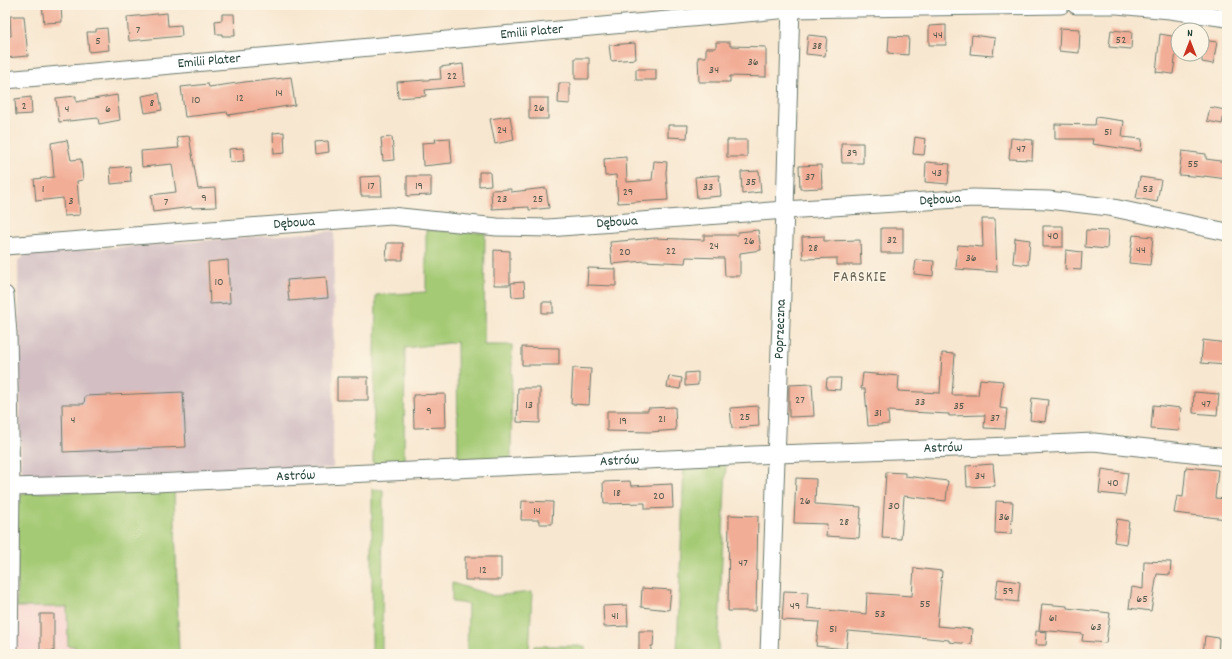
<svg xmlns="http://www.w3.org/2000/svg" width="1232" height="659" font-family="Dekko,sans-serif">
<rect width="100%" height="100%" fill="#fcf5e5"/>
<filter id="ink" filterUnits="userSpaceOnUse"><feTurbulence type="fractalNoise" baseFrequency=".025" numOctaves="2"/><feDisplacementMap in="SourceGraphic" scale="8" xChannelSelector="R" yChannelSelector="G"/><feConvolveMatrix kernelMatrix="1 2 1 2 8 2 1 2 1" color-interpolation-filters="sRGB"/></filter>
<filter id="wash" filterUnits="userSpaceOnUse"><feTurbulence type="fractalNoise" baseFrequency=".012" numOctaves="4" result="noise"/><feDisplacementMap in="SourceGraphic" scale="16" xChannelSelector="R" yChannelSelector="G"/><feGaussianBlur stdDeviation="0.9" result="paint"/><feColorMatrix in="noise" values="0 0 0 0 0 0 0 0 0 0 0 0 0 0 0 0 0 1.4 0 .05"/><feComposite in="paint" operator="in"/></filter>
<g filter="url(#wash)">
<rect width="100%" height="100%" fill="#f8e7d0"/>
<path fill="#f7d0cd" d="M17,607H68V646H75V654H16Z"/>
<path fill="#d2bec3" d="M334,231L333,468L31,481L21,469L18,260L29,254Z"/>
<path fill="#a4ca74" stroke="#628454" d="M426,230L485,233L484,345H512L511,458L458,465L457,342L405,348L404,461L373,464L376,295L426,292Z
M726,464L718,654H677L684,467Z
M174,489L179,654H75V646H68L67,607H17L16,497L24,493Z
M372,489L383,490L382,654H372Z
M452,583L494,596L532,592L529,654H467L468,604L452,602Z
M534,646H585V654H534Z"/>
<g id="blocks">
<path fill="#f2ad96" d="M42,5H61L62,22L44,23Z
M167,13L168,26L181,25L182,36L129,41L127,17Z
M222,14H234L235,36H222V34H216L215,21L222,20Z
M10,16H24L28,56L5,58V36H11Z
M946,25V45H929V26Z
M107,28L109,50L89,52L87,32H96V29Z
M1060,28L1080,29L1079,53L1059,51Z
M1111,30L1132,32L1131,49L1109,47Z
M1160,34L1178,37L1173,74L1156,72Z
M808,35L827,37L825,56L806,54Z
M972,35L995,38L993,56L970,54Z
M889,36L909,37L908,55L888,53Z
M1202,40L1217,42L1213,64L1202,62Z
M716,42H730V46L766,47V77L730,76V82H699L698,57H706V48H716Z
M635,43L636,59L611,61L609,45Z
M575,58H589V79H575Z
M463,64L465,86L425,90L426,96L398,98L397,82L441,79L440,67Z
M636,69H656V80H636Z
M291,77L295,105L228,115L227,112L185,117L181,87L208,84L209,87L252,81V82Z
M559,83H570V104L558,103Z
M159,93L162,110L145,113L142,96Z
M117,95L120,120L99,124L98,118L59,122L56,98L76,96V102Z
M31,97L32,114L16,115L15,99Z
M529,98H548V119H529Z
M1210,107L1225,110L1222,124L1207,121Z
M510,116L514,140L495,144L490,119Z
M1096,117L1124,121L1122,137L1142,139L1141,151L1092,144L1093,139H1055V124L1095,125Z
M668,125H688L687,138L668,137Z
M284,132L285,153L274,154L273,133Z
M189,136L198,189L215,188L216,207L192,208V207L153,212L151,195L176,192L172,164L142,167L141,151L179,148L177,137Z
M392,137L394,160L383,161L381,138Z
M915,137L926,139L924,155L913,154Z
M450,138L452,163L423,166L422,143L436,142L435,139Z
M1011,138L1033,140L1032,160L1009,159Z
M67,140L71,160L81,159L83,180L77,181L80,215L64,216L63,198L36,201L34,179L54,177L51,143Z
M727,140H747V157H727Z
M328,141L329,152L316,154L315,142Z
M841,143H863V163H842Z
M243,148L244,161L230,162L229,149Z
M1182,151L1206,154V159L1227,162V179L1204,176V177L1179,175Z
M626,157L627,182L652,180L654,161L667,162L666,173L668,200L618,203L616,175L605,176L604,159Z
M926,162L950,164L948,184L925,182Z
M821,165L822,188L800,189L799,166Z
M130,166L131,182L111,184L110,168Z
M759,171L761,192L742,194L741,172Z
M479,172H490L491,185L479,186Z
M719,175L721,196L697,198L695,177Z
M381,176L382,196H361L360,177Z
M407,176H431V195L407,196Z
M1140,177L1161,180L1157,202L1136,198Z
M546,188L549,208L529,210V207L492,209L491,190L511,189V192Z
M982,219H995L997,272L956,269L958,245L983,247Z
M1043,226H1063V247H1043Z
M881,228H903V253H881Z
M758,230L761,250L740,253V276H725L724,258L686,257L685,263L644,261L612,264L610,242L655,238L704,240V235H738V232Z
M1086,230L1108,231L1107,249L1085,247Z
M1133,235L1153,237L1150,265L1129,263Z
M824,236V241L860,240L861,265H837V258L803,259L802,237Z
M1015,238L1030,240L1028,265L1013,263Z
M387,243H403V260H386Z
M494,250L510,251V285H494Z
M1066,250L1082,252L1081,270L1065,269Z
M228,260L230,303L210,304L208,262Z
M916,260L934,261L933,276L914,274Z
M588,268L616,269V286L587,285Z
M326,277L328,298L289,301L287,280Z
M524,282L525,296L512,297L511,283Z
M542,302H553V313H542Z
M1203,340L1227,343L1225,365L1201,363Z
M522,347L559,348V365H522Z
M942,353L955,354L952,395H978L980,379L1003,381L1000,408L1007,409L1005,429L984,428L985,415L949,416V414L888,411L889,424L868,426L865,389H861L863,373L899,376L898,391L940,393Z
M573,368L591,369L589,405L571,404Z
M698,372V385L685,386V373Z
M669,376L682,378L680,389L667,387Z
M337,377H368V400H337Z
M827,378H841L840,390L826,389Z
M812,384L814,416L789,417V385Z
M518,388H540V423L517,422Z
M183,392L186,447L63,452L62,404H84L85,396Z
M1194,392L1219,394L1217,415L1193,413Z
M445,394L446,427L414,428L413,395Z
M1032,398L1048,400L1045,422L1030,420Z
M1153,405L1181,408L1179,431L1151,429Z
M758,406L759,426L732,428L730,408Z
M675,407L676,430L650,432L607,431V411H648V408Z
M993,464L995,486L967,487L966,466Z
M1186,467L1218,470L1215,498L1227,499V519L1174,513L1177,496L1183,497Z
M1102,469L1128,473L1125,496L1099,493Z
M886,472L905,473V476L948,481L946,501L904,496L901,539L882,538Z
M796,478L816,479L815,504L861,507L859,538L826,536L827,524L794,523Z
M630,481L631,486L672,484L673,508L645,509V503L604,504L603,482Z
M522,501L553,502L552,524H539V520H521Z
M996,501L1013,502L1011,534L995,533Z
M729,515L758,516L756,611H728Z
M1117,519L1129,521L1126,544L1114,542Z
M465,557H501V580H465Z
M1144,561L1171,562L1170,575L1157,574L1151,611L1129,608L1132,587L1143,589Z
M914,568L942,571L937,626L972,629L971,644L949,642V640L908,636L848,631L846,649L816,646L819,622L782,620L784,591L808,592L807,608L866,614L867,593L912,596Z
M998,579L1020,582L1018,602L995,599Z
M642,588L671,590L669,610L641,607Z
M1042,604L1067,606V608L1110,613L1106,643L1082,641L1083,634L1039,630Z
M627,605L628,626L604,627L603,606Z
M40,614H54V651H40Z
M639,631H654L653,646H651V654H639Z
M1036,631L1047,632L1046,645H1035Z
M1205,636L1219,638L1218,654H1203Z"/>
</g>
</g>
<g filter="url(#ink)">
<use href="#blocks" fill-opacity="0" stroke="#6b786b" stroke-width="1"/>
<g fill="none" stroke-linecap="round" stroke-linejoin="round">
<g stroke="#6b786b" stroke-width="19">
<g id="minor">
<path d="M1076,5H1117L1170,10L1227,18"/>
<path id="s1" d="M5,80L790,9L1061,5"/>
<path id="s2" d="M5,246L391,216L497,227L548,228L785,210L973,198L1048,200L1109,207L1227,232"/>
<path d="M5,295L8,334L11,487L9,654"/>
<path id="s3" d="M11,487L155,483L776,454L986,447L1094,442L1227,457"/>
<path id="s4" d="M769,654L785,210L791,5"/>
</g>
</g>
<use href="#minor" stroke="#fff" stroke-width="17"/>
</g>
</g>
<g text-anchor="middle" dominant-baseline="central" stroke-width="3" stroke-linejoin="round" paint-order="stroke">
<g font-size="12" fill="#54594c">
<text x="138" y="30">7</text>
<text x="938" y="35">44</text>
<text x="1121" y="40">52</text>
<text x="98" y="41">5</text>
<text x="817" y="46">38</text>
<text x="753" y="62">36</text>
<text x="714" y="70">34</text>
<text x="452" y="76">22</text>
<text x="279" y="93">14</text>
<text x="240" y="98">12</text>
<text x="196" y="100">10</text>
<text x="152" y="103">8</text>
<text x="24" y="106">2</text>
<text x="539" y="108">26</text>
<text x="67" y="109">4</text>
<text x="108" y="109">6</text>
<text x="502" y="130">24</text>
<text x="1108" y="132">51</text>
<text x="1021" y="149">47</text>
<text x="852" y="153">39</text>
<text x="1193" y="164">55</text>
<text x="937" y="173">43</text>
<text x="810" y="177">37</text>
<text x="751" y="182">35</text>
<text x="371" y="186">17</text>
<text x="419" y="186">19</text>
<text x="708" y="187">33</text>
<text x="43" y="189">1</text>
<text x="1148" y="189">53</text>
<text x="628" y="192">29</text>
<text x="204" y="198">9</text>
<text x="502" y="199">23</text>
<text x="538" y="199">25</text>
<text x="71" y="201">3</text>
<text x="166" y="202">7</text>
<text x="1053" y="236">40</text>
<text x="892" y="240">32</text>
<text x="749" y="241">26</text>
<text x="714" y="246">24</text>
<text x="813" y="248">28</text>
<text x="1141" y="250">44</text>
<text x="671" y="251">22</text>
<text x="625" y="252">20</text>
<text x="971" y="258">36</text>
<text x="219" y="282">10</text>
<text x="800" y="400">27</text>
<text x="920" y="402">33</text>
<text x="1206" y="404">47</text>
<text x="529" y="405">13</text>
<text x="959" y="406">35</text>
<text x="429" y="411">9</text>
<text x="878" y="413">31</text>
<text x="745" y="417">25</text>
<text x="995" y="418">37</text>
<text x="662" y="419">21</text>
<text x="73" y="420">4</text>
<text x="623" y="421">19</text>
<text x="980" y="476">34</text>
<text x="1113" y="483">40</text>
<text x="617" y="493">18</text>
<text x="659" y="496">20</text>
<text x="805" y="501">26</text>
<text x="894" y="506">30</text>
<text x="537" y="511">14</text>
<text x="1004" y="517">36</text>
<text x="844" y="522">28</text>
<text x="743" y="563">47</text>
<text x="483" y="570">12</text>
<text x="1008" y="591">59</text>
<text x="1142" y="599">65</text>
<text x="925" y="604">55</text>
<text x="795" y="606">49</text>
<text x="880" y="614">53</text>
<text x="615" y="616">41</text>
<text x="1053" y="618">61</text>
<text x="1096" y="627">63</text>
<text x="833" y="629">51</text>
</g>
<g font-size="14" fill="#1f3d34" stroke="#fcf5e5">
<text stroke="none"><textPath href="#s1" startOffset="529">Emilii Plater</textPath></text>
<text stroke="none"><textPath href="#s1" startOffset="205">Emilii Plater</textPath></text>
<text stroke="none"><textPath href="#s2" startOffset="938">Dębowa</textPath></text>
<text stroke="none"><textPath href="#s2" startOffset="614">Dębowa</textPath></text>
<text stroke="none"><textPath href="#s2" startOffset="290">Dębowa</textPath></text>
<text stroke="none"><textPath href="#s4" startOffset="325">Poprzeczna</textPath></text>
<text stroke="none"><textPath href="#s3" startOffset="933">Astrów</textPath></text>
<text stroke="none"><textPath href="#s3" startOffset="609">Astrów</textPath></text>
<text stroke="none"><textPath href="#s3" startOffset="285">Astrów</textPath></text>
</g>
<g font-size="15" letter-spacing="1" fill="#696456" stroke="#fcf5e5">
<text x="860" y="278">FARSKIE</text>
</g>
</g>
<rect width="1232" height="659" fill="none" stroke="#fcf5e5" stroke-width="20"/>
<g transform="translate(1190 42)"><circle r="19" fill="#fcf5e5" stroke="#a4ab9e"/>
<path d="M0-3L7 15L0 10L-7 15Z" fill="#c8321e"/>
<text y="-6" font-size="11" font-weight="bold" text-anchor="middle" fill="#1f3d34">N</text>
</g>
</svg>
